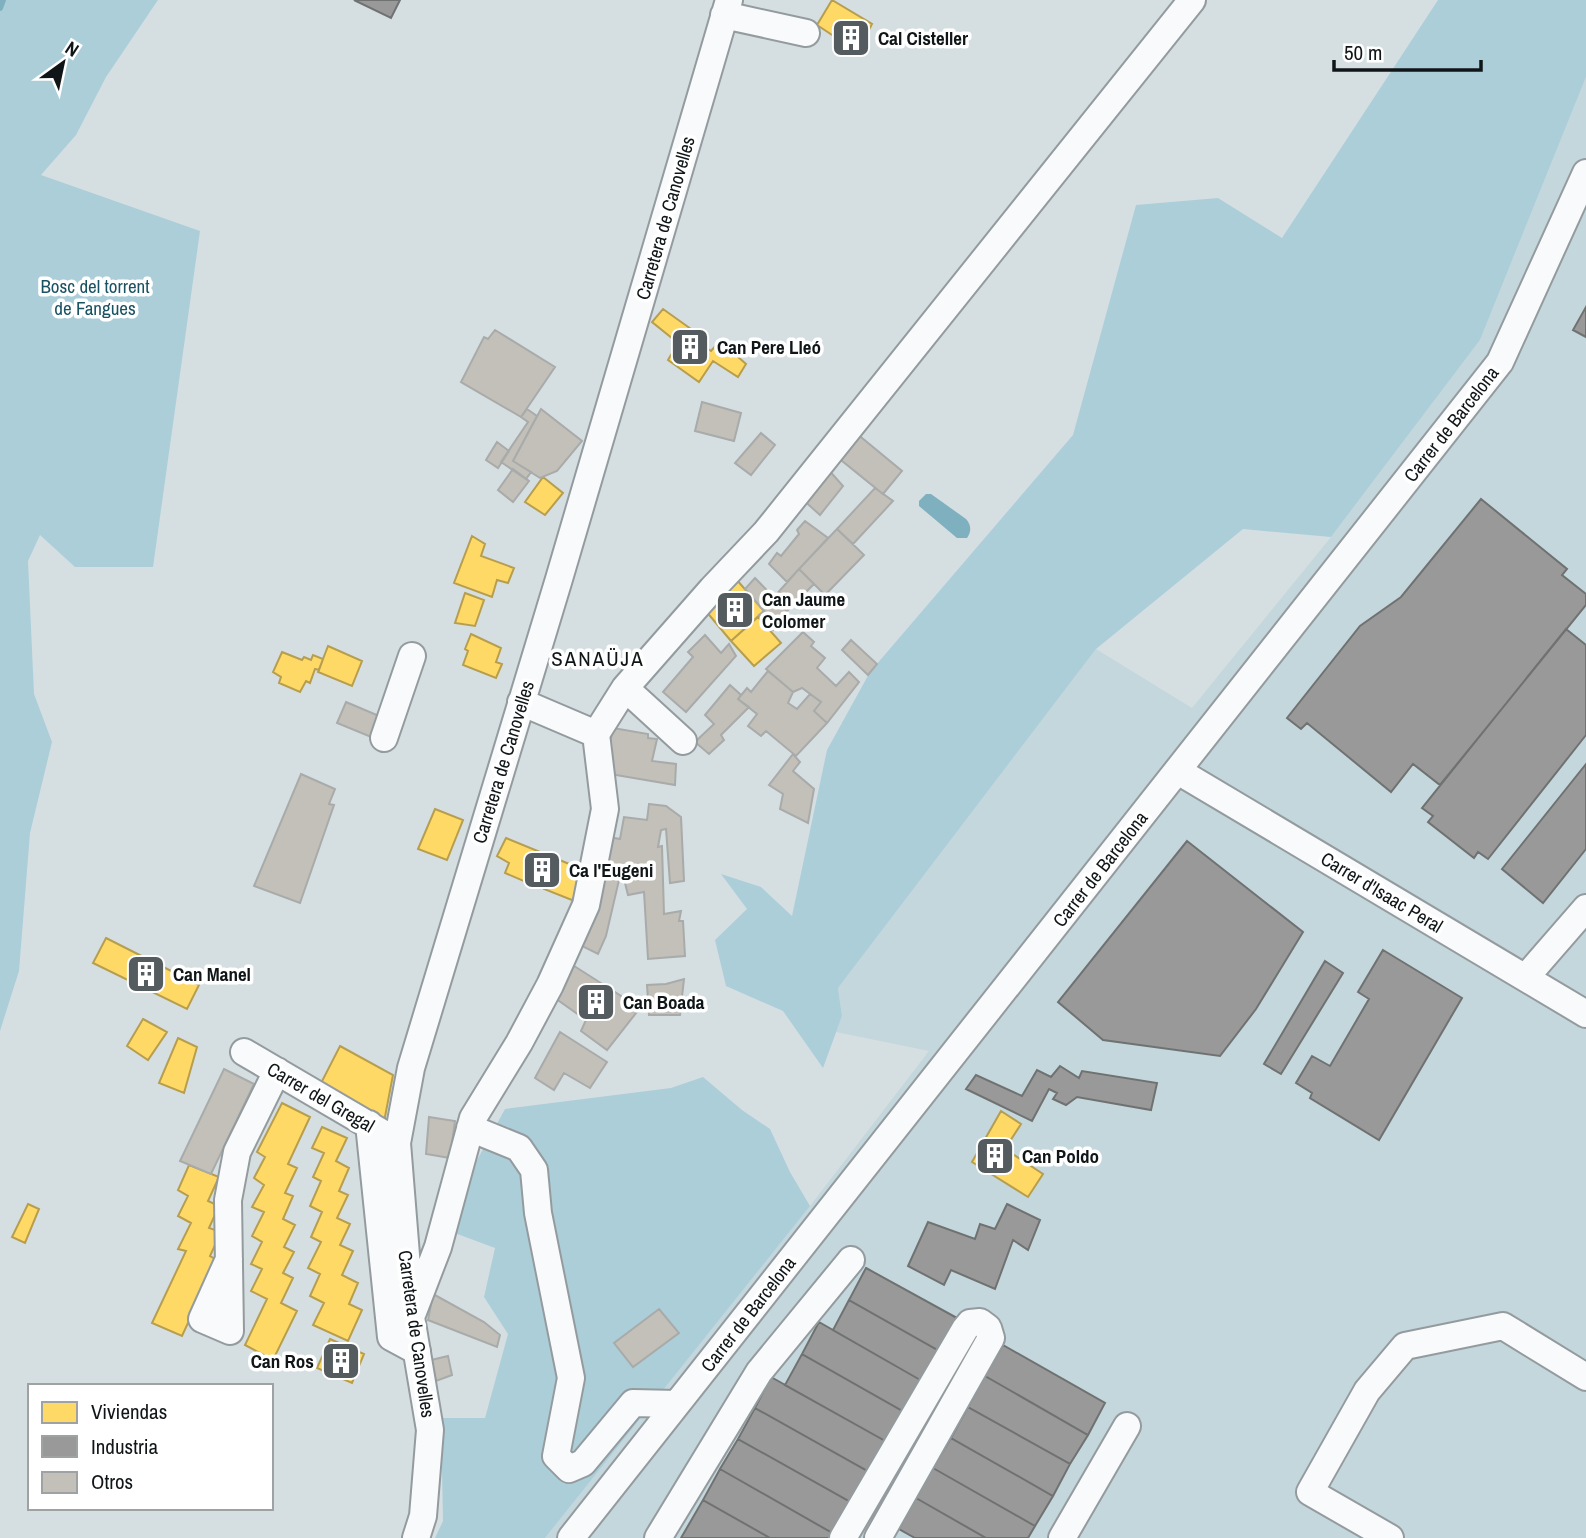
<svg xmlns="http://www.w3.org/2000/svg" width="1586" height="1538" font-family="'Archivo Narrow',sans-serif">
<rect width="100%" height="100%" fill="#d5dfe2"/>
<path fill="#c3d7dd" d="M1586,77V1538H545L810,1206L929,1051L836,1032L842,1016L838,988L1096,649L1192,708L1331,537L1480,340Z"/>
<path fill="#acced9" d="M0,0H158L106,77L76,135L41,175L200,231L153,567H75L40,535L28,561L34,694L52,742L30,833L19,971L0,1031Z
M1438,0H1586V77L1480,340L1331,537L1243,529L1096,649L838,988L842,1016L823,1068L783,1011L726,986L715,940L747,909L721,874L761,887L792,916L827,750L870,672L1073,435L1136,205L1218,198L1282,238Z
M703,1077L742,1110L770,1129L790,1172L810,1206L545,1538H435L443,1521L441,1418H485L508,1334L484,1297L495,1248L452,1232L470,1173L505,1109L671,1088Z"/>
<path fill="#7eb0bf" d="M926,494H931L966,519C972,526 971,532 967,538H957L919,506V501Z"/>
<path fill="#ffd966" stroke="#b79e4f" stroke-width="2" d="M832,0L872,24L858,52L817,25Z
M663,309L691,329L688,335L711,351L720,341L746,364L738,377L713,361L699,382L668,360L678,343L652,322Z
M543,477L563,493L545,515L525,502Z
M472,536L485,544L481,556L514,568L508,583L497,580L492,597L454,583Z
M736,579L764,611L731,641L705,610Z
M465,593L484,600L475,626L455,623Z
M758,617L781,643L754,666L731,641Z
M471,634L501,648L496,662L502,664L496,678L463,665L468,651L465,649Z
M328,646L362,661L352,686L318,672Z
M282,652L302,660L304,657L311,660L313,655L323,659L319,670L315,669L310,683L306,681L300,692L279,683L281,677L273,672Z
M435,809L463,820L447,860L418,849Z
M506,838L579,868L577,902L544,889L547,878L537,875L533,885L505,873L509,863L497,856Z
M106,938L199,985L187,1009L93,963Z
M143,1019L167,1032L148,1060L127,1046Z
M178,1038L197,1047L184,1093L159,1083Z
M340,1046L393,1075L384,1122L319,1087Z
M282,1103L310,1117L288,1164L297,1168L285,1193L293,1196L283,1219L295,1225L284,1247L294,1252L283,1273L293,1278L281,1303L297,1311L273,1360L245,1345L267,1299L251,1291L262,1269L251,1264L262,1242L252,1236L264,1212L252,1207L264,1185L254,1178L265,1157L257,1152Z
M1001,1111L1021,1124L1005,1149L1043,1174L1028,1197L972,1162Z
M322,1127L347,1138L336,1161L349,1168L339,1191L348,1195L337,1218L350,1224L340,1245L353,1251L342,1275L358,1283L349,1304L362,1310L348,1341L313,1325L324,1303L310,1296L320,1274L308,1268L321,1242L311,1237L322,1212L310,1206L321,1181L313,1177L324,1153L312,1148Z
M189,1165L219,1177L208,1201L219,1206L209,1228L221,1232L210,1256L217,1260L182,1336L152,1323L186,1251L178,1249L191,1223L178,1216L188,1196L178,1190Z
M28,1204L39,1209L25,1243L12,1237Z
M330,1339L364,1354L352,1383L317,1368Z"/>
<path fill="#999" stroke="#707272" stroke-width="2" d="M354,0H400L391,18Z
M1586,307V337L1573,330Z
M1481,499L1567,569L1562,575L1586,594V605L1440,785L1413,764L1391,792L1307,723L1301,729L1287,718L1360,626L1401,597Z
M1566,629L1586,645V735L1488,859L1478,852L1474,858L1428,822L1433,816L1422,808Z
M1586,764V849L1543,903L1502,869Z
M1187,841L1303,932L1256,1009L1220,1056L1103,1040L1058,1002Z
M1383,950L1462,998L1379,1140L1310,1098L1312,1093L1296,1083L1312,1056L1330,1066L1369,999L1358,992Z
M1325,961L1343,973L1281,1074L1264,1064Z
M1060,1066L1079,1078L1082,1071L1157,1083L1151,1110L1077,1097L1066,1105L1053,1099L1057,1093L1049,1089L1032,1121L966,1089L976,1075L1022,1096L1037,1070L1051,1077Z
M1007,1204L1040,1220L1028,1250L1013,1240L995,1289L951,1270L944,1285L908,1266L928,1222L975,1239L980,1224L995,1229Z
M866,1268L957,1318L939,1351L849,1300Z
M849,1300L939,1351L922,1381L833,1330Z
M819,1322L922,1381L904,1412L802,1354Z
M1003,1345L1105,1403L1088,1435L985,1376Z
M802,1354L904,1412L887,1442L785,1385Z
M985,1376L1088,1435L1070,1464L968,1407Z
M771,1377L887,1442L869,1472L755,1408Z
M968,1407L1070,1464L1053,1496L951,1438Z
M755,1408L869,1472L852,1503L738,1439Z
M951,1438L1053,1496L1035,1526L933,1468Z
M738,1439L852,1503L834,1534L720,1469Z
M933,1468L1035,1526L1028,1538H986L916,1498Z
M720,1469L834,1534L832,1538H770L703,1500Z
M916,1498L986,1538H915L899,1529Z
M703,1500L770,1538H681Z"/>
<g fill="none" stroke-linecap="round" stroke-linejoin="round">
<path stroke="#7eb0bf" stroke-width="6" d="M0,8L3,0"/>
</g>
<path fill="#c2c0b8" stroke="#a8aba9" stroke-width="2" d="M495,330L555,367L521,417L461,382L484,337L488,339Z
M702,402L741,413L734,441L695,431Z
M527,409L537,416L513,461L531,472L526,479L501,462L528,422L521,417Z
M541,409L582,441L557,471L540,478L513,461Z
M761,433L775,445L751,475L735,463Z
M856,433L902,471L883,494L836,456Z
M497,442L509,451L498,468L486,460Z
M827,468L843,486L820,515L801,498Z
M513,469L529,481L513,502L498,490Z
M875,488L893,501L853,544L837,529Z
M805,521L828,538L787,582L769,564L777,553L781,556L799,534L797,530Z
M837,529L864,555L825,595L799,569Z
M799,569L814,584L787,611L774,597Z
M755,578L787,611L773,630L759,615L764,611L745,589Z
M803,632L814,642L811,646L825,658L817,668L836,686L849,672L859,682L827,723L814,711L821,702L802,688L793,692L766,669Z
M705,635L721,653L729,644L736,656L686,712L663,692L693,657L688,652Z
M851,640L877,664L868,675L842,650Z
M768,671L793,692L788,703L797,709L810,694L821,702L814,711L827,723L796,756L766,731L761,736L748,726L757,714L738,699L747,688L751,692Z
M730,685L741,695L738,699L749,707L721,735L724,740L709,754L695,742L714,724L705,715Z
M346,702L384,718L376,739L337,723Z
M613,728L648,734V738L657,739L652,761L676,764L675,785L604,773Z
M793,754L800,762L793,771L814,789L808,823L780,809L783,794L769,785Z
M301,774L335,789L329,804L334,805L300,903L254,886Z
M649,804L666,806L681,817L684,881L670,883L666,829L661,830L658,847L662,846L664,914L681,911L679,921H683L685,956L648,959L644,892L628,895L624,879L619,880L606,936L598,954L578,944L609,837L620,839L624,817L647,820Z
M571,964L640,1008L607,1050L581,1031L586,1020L552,996Z
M684,979L680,1015H649L647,985L666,984Z
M560,1032L607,1062L590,1088L564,1073L554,1090L535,1078Z
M224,1069L254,1084L211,1174L180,1161Z
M429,1117L455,1121L450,1158L426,1154Z
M433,1294L484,1322L500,1335L497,1347L428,1320Z
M659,1309L679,1333L633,1367L614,1343Z
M448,1356L452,1375L436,1381L431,1360Z"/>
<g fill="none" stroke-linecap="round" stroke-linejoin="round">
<g stroke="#949b9e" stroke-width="30">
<path id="minor" d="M724,15L806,33
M625,688L683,741
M521,702L596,734L625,688L712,589L766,532L1192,0
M384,738L412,656
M1178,771L1586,1014
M1526,977L1586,908
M244,1052L384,1134
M369,1124L391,1337L417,1351
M470,1128L519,1148L534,1170L538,1213L571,1378L556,1456L569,1469L583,1463L633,1403L677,1404
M229,1259L202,1319L230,1331L228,1200L237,1152L277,1071
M413,1312L438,1247L473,1118L519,1043L550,985L586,905L605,809L596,734
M416,1538L423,1516L430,1430L411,1317L397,1143L411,1068L559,579L729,0
M571,1538L1500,362L1586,173
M658,1538L759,1372L851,1260
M843,1538L965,1329L970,1323L980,1322L988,1328L991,1338L878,1538
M1062,1538L1127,1426
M1390,1538L1310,1492L1367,1391L1405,1346L1503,1326L1586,1377"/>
</g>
<use href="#minor" stroke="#f9fafb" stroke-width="26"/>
</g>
<defs>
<g id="building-square" transform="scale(2.0125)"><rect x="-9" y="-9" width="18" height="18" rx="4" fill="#555c5f" stroke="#fff"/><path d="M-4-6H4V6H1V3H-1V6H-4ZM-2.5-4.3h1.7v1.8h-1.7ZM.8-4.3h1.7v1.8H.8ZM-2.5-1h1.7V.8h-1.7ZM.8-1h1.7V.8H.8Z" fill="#fff"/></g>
</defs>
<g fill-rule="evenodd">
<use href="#building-square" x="851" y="38"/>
<use href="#building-square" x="690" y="347"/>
<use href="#building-square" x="735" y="610"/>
<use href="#building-square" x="542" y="870"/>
<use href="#building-square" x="146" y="974"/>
<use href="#building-square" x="596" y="1002"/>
<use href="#building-square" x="995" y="1156"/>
<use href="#building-square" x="341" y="1361"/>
</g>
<g text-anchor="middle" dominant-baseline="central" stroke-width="7" stroke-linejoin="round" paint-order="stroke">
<g font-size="19" font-weight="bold" fill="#101618" stroke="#fff" text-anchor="start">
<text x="878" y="38">Cal Cisteller</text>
<text x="717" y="347">Can Pere Lleó</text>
<text x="762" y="599">Can Jaume<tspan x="762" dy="22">Colomer</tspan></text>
<text x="569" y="870">Ca l'Eugeni</text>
<text x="173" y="974">Can Manel</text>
<text x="623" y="1002">Can Boada</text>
<text x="1022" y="1156">Can Poldo</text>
<text x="314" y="1361" text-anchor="end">Can Ros</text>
</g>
<g font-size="19" fill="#101618" stroke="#fff">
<text transform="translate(665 218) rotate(-74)">Carretera de Canovelles</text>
<text transform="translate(1451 424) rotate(-52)">Carrer de Barcelona</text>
<text transform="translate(503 762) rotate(-73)">Carretera de Canovelles</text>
<text transform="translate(1100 869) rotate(-52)">Carrer de Barcelona</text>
<text transform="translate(1382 892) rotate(31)">Carrer d'Isaac Peral</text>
<text transform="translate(321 1097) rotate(30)">Carrer del Gregal</text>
<text transform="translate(748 1314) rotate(-52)">Carrer de Barcelona</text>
<text transform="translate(417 1334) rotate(82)">Carretera de Canovelles</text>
</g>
<g font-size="19" fill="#195262" stroke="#fff">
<text x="95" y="286">Bosc del torrent<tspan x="95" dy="22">de Fangues</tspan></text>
</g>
<g font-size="21" letter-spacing="2" fill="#101618" stroke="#fff">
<text x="598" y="658">SANAÜJA</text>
</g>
</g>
<rect x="28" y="1384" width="245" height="126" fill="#ffffff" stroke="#9fa2a3" stroke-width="2"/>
<rect x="42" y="1402" width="35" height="21" fill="#ffd966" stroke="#9fa2a3" stroke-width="2"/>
<text x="91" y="1419" font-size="21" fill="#101618">Viviendas</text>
<rect x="42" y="1436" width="35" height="21" fill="#999999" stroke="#9fa2a3" stroke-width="2"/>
<text x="91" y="1454" font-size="21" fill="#101618">Industria</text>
<rect x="42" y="1472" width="35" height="21" fill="#c2c0b8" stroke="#9fa2a3" stroke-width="2"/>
<text x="91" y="1489" font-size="21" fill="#101618">Otros</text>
<g transform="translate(63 63) rotate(33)" stroke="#ffffff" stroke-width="5" paint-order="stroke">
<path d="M0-5L12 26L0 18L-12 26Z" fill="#101618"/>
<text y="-10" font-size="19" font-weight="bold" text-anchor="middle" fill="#101618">N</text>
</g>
<path d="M1334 60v10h147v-10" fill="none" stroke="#101618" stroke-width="3.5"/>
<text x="1344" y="60" font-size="21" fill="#101618" stroke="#ffffff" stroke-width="5" paint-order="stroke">50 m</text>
</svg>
